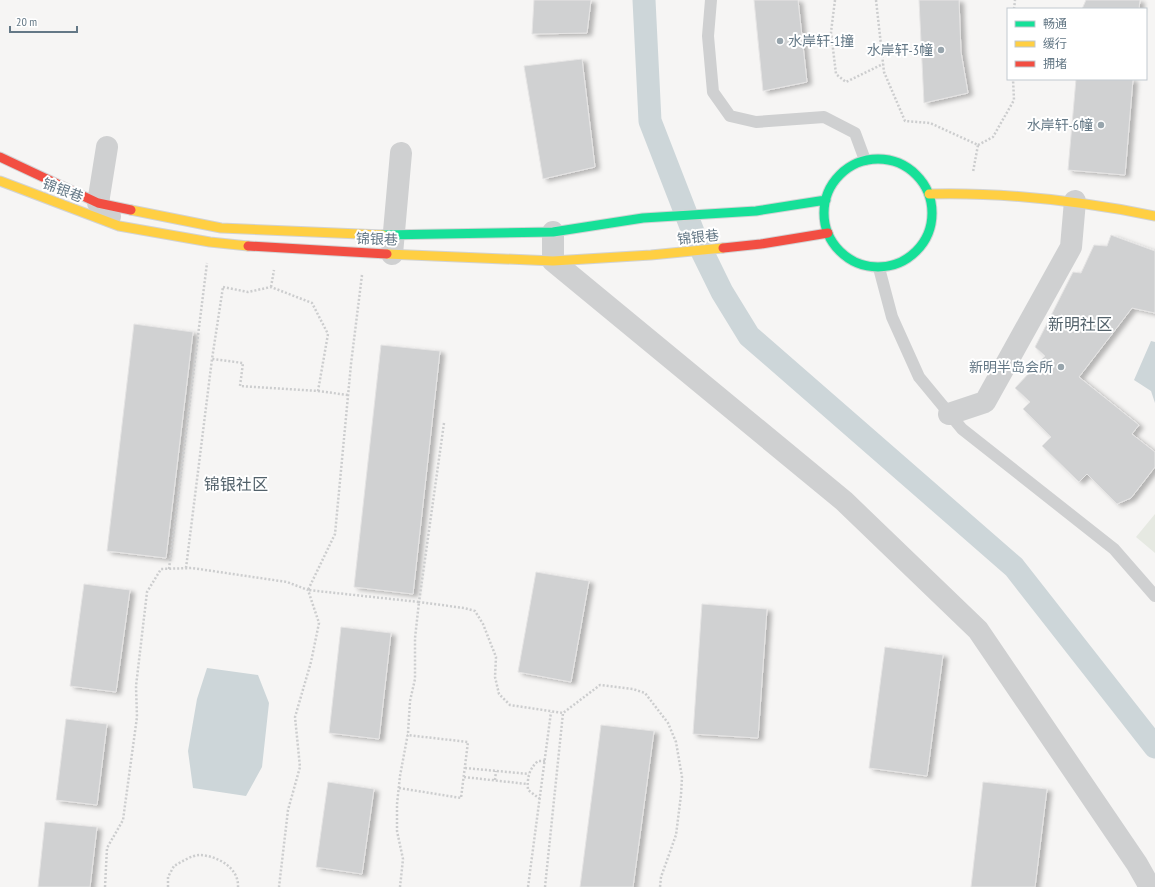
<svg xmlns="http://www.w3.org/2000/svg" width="1155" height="887" font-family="'PT Sans Narrow','Noto Sans SC',sans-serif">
<defs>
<filter id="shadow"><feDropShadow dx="4.5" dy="2.5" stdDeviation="2" flood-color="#0004"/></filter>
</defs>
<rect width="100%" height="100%" fill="#f6f5f4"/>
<path fill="#e6e9e2" d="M1155,514V553L1136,537Z"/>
<path fill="#cdd6d9" d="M1151,341L1155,342V403L1151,391L1134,380Z
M207,668L258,675L269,703L262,767L246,796L193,788L188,751L197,699Z"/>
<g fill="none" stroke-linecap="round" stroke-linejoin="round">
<path stroke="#cdd6d9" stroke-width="23" d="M644,0L650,121L695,237L722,292L749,336L1014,567L1155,747"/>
</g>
<path fill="#d0d1d2" stroke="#e5e4e4" filter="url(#shadow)" d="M534,0H591L587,33L532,34Z
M754,0H798L807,82L763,91Z
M919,0H959L961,52L968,93L924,103Z
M1086,0H1140L1139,9H1082Z
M582,59L595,167L543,179L524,66Z
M1076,79H1133L1125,175L1068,170Z
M1111,235L1155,251V313L1132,308L1079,377L1139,425L1132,434L1155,452V467L1131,498L1117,504L1087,474L1079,482L1042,446L1051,437L1023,409L1030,402L1015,388L1045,356L1035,347L1073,272L1081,273L1094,245L1107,246Z
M134,324L193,332L166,558L107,551Z
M381,345L440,351L413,594L354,587Z
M536,572L589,581L571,682L518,672Z
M84,584L130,590L116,692L70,686Z
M702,604L767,609L758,738L693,734Z
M341,627L391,633L379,739L329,733Z
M885,647L943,655L927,776L869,768Z
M66,719L107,724L97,805L56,800Z
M601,725L654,731L633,887H580Z
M328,782L374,789L362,874L316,867Z
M983,782L1047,789L1035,887H971Z
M45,822L97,827L90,887H38Z"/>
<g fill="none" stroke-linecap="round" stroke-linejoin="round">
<g stroke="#d2d3d4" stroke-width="11">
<path id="fast" d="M824 213a54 54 0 1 1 108 0a54 54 0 1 1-108 0Z
M383,235L553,232L643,218L756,211L826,200"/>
</g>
<g stroke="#d2d3d4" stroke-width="11">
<path id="slow" d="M0,181L119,226L210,242L248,246
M929,194C1006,192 1080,201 1155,216
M131,210L221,228L383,235
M387,254L553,261L651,255L723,248"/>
</g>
<g stroke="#d2d3d4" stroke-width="11">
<path id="jam" d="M0,157L98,203L131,210
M248,246L387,254
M723,248L761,244L828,233"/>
</g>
<path stroke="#cccdce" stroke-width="2.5" stroke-dasharray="2 2" stroke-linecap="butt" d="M835,0L831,32L836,74L846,82L883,64
M876,0L884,72L905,121L930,123L978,145L973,172
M1014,9L1015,0
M978,145L993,137L1014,100L1013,79
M362,275L351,364L335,534L308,590L419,602L415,638V679L410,701L408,733L400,776L397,804V831L403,859L400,887
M223,287L248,292L271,287L312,303L328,334L318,391L240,386L243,363L212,359Z
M271,287L274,270
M318,391L348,395
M444,423L419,602L464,608L475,611L483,624L496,657L495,677L499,694L510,705L563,713L600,685L633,689L645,693L668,723L676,742L682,777L681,795L676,835L661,877L660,887
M186,568L212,359
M169,569L207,263
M465,768L529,774
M464,777L527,784
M495,780L496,771
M399,788L461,798L468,742L407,735
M540,799L528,790C527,778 529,769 538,761H545
M105,887L107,848L123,820L137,717L136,686L147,592L161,569L192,568L287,582L308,590L319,623L311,662L295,717L300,767L288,810L279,887
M168,887V877L174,866C181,862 192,855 200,855C218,856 239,868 238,887
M528,887L551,712
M545,887L563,713"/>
<path stroke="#cfd0d1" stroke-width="12" d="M711,0L708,36L713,92L730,116L756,122L824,117L855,133L865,160
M879,268L892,317L919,377L962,429L1114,549L1155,596"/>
<path stroke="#cfd0d1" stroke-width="22" d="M107,147L98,203L110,216
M553,232V261L844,501L978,630L1137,864L1150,887
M392,254L401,153
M949,414L985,402L1071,247L1075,201"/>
<use href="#fast" stroke="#16e098" stroke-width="9"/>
<use href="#slow" stroke="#ffcf43" stroke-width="9"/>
<use href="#jam" stroke="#f24e42" stroke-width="9"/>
</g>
<g fill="#97a4ac" stroke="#fff" stroke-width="1.5">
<circle cx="780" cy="41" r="4"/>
<circle cx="941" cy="50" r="4"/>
<circle cx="1101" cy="125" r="4"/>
<circle cx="1061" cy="367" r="4"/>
</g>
<g text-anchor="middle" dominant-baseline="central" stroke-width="4" stroke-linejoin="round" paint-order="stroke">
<g font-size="14" fill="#647886" stroke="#fff" text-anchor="end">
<text x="788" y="41" text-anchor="start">水岸轩-1撞</text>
<text x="933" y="50">水岸轩-3幢</text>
<text x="1093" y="125">水岸轩-6幢</text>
<text x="1053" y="367">新明半岛会所</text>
</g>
<g font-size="14" fill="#647886" stroke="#fff">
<text transform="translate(63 190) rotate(21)">锦银巷</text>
<text transform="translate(698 237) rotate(-6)">锦银巷</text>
<text transform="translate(377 239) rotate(2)">锦银巷</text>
</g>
<g font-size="16" fill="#52616a" stroke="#fff">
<text x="1080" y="324">新明社区</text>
<text x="236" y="484">锦银社区</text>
</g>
</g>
<rect x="1007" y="8" width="140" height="72" fill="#ffffff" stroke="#c1c9cf"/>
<rect x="1015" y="21" width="20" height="6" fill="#16e098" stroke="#c1c9cf"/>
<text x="1043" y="28" font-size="12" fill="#647886">畅通</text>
<rect x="1015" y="41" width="20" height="6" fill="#ffcf43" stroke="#c1c9cf"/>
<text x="1043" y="48" font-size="12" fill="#647886">缓行</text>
<rect x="1015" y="61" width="20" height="6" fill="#f24e42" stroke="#c1c9cf"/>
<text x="1043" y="68" font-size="12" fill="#647886">拥堵</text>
<path d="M10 26v6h67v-6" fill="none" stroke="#647886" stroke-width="2"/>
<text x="16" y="26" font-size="12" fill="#647886" stroke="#ffffff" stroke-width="3" paint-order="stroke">20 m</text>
</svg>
